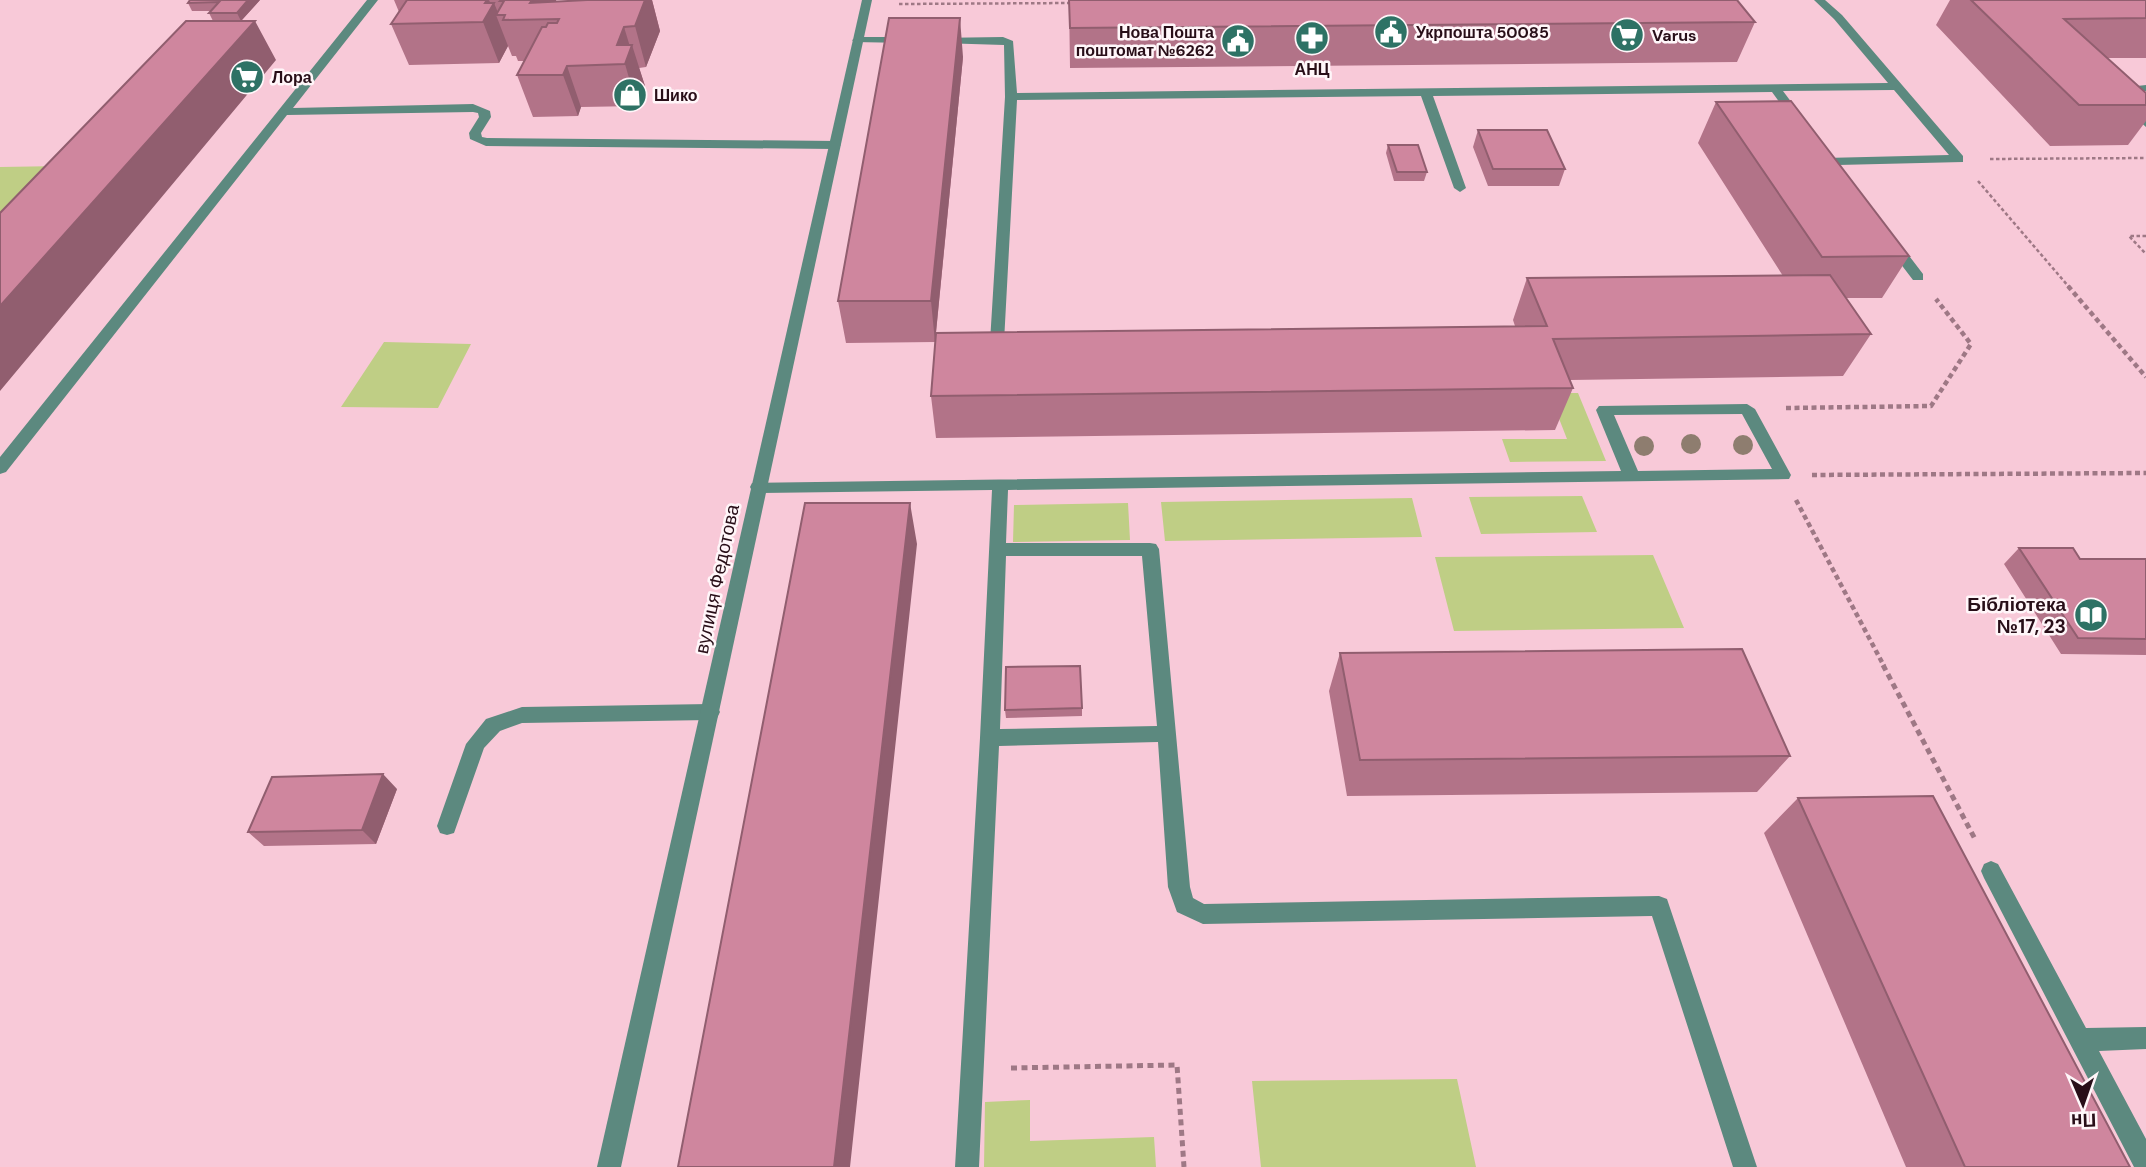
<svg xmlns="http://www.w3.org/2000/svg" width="2146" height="1167" font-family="'DM Sans',sans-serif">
<rect width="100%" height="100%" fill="#f8c9d8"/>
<path fill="#bfce85" d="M62,166L0,231V167Z
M384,342L471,344L438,408L341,407Z
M1549,393H1578L1606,461L1510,462L1502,439H1567Z
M1582,496L1597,532L1481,534L1469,497Z
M1412,498L1422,537L1165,541L1161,502Z
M1128,503L1130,540L1013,542L1014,505Z
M1653,555L1684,628L1454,631L1435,557Z
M1457,1079L1476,1167H1261L1252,1081Z
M1030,1100V1141L1154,1137L1156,1167H984L985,1102Z"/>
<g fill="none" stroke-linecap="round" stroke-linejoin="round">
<path stroke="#9e7885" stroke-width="2.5" stroke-dasharray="3.5 2.5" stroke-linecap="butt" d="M899,4L1072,3
M1990,159L2146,158
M1978,181L2069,287
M2146,236H2129L2146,254"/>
<path stroke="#9e7885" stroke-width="4.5" stroke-dasharray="5 3.5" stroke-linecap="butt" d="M2068,286L2146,377
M1786,408L1931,406L1971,344L1936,299
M1812,475L2146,473
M1796,500L1884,666"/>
<path stroke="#9e7885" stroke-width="5" stroke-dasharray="6 4.5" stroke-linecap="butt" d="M1883,665L1975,839
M1011,1068L1177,1065L1184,1167"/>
<path fill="#5c897f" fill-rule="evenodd" d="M367,0H378L293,108L473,104L490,111L491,117L481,133L482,137L487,138L835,141L841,145L835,149L486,146L470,139L469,133L479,117L478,113L473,112L287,115L6,472L0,474V457Z
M1814,0H1825L1842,15L1963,156V162L1838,165L1845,174L1839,178L1835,177L1823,161L1825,158L1949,155L1894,90L1783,91L1804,119L1798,123L1794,122L1772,92L1433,96L1466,188L1460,192L1454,188L1421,96L1017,100L1004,342L997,347L990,342L1005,97L1004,45L939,43L935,42V38L1003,37L1013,41L1017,93L1888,83L1834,19Z
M858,37H907L913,40L907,43L854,42L852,40Z
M2146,85V91L2125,94L2146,116V127L2116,100L2113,91L2119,88Z
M1892,239L1897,240L1923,274V280H1913L1887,246V240Z
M1747,404L1755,409L1791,475L1789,479L1008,490L1006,543H1150L1156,544L1159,549L1190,887L1193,898L1204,904L1659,896L1667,899L1757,1167H1733L1652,916L1203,924L1177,912L1168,887L1158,742L999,746L979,1167H955L980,738L992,490L758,493L752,491L750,487L752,483L1621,471L1596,410L1599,406ZM1742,414L1772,469L1638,471L1614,415ZM1006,556H1142L1157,726L1000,729Z
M710,704L717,706L720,712L717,718L710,720L522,723L500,731L484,748L454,833L447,835L440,833L437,826L466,744L486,719L522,707Z
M1991,861L1998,864L2086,1028L2146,1027V1049L2099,1051L2146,1139V1167H2134L1984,878L1981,871L1984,864Z"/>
<path fill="#5c897f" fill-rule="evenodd" d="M862,0H872L621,1167H597Z"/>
</g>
<g fill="#8e7d6f">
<circle cx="1691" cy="444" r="10"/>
<circle cx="1743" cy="445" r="10"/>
<circle cx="1644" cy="446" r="10"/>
</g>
<path fill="#b27388" d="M260,0L241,21H213L209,13L211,11H192L188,3Z
M394,0H556V2L587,0H652L660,31L646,67L639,68L645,86L637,106L581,107L578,116L533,117L517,75L525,61H518L516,56H512L508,46L499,63L409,65L391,24L399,12Z
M1069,0L1755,22L1737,62L1070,68Z
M1950,0H2146V58H2107L2146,93V121L2128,145L2050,146L1936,25Z
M963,57L936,333L1515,326L1513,320L1527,278L1783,276L1698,143L1716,102L1909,256L1882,298H1846L1871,334L1843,376L1570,380L1573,388L1555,430L936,438L931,396L935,342L846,343L838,301Z
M1478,130L1565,169L1559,186H1488L1473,147Z
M1388,145L1427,172L1424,181H1394L1386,153Z
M2019,548L2080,559H2146V655L2061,654L2004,564Z
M1340,653L1790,756L1757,792L1347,796L1329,691Z
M1082,708V716L1006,718L1005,710Z
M397,789L376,844L264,846L248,832Z
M1798,798L2130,1167H1906L1764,833Z"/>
<path fill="#915e6f" d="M248,0H260L241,21L237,13Z
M487,0H489L492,7L494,3L499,15H496L508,46L499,63L483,22L485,3Z
M532,0H556L561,16L530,3Z
M645,0H652L660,31L646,67L635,26Z
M960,18L963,57L935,342L931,301Z
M255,21L276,60L0,391V306Z
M624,27L631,50L632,45L645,86L637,106L625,64L617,45Z
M567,66L581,107L578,116L563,75Z
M910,503L917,544L850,1167H834Z
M383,774L397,789L376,844L362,830Z"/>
<path fill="#cf869e" stroke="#915e6f" stroke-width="2" d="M190,0H248L237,13H209L219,2L188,3Z
M407,0H487L485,3H494L483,22L391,24Z
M501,0H532L530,3L587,0H645L635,26L624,27L617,45H632L625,64L567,66L563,75H517L542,27H546L548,23H557L559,19L503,20L505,15H496L504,1H500Z
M1069,0H1737L1755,22L1070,28Z
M1971,0H2146V18L2064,19L2146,93V105H2079Z
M889,18H960L931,301H838Z
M186,21H255L0,306V213Z
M1791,101L1909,256L1822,257L1716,102Z
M1478,130H1547L1565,169H1493Z
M1388,145H1418L1427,172H1397Z
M1830,275L1871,334L1553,339L1573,388L931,396L936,333L1547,326L1527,278Z
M805,503H910L834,1167H678Z
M2019,548H2073L2080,559H2146V639L2078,638Z
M1742,649L1790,756L1360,760L1340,653Z
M1080,666L1082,708L1005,710L1006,667Z
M383,774L362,830L248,832L272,777Z
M1933,796L2130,1167H1965L1798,798Z"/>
<defs>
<g id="civic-disc" transform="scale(1.75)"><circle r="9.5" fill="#2e7265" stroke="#fff6f9"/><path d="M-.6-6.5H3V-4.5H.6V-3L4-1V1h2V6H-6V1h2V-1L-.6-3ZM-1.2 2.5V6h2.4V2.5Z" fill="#fff"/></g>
<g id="supermarket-disc" transform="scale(1.75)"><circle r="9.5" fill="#2e7265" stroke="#fff6f9"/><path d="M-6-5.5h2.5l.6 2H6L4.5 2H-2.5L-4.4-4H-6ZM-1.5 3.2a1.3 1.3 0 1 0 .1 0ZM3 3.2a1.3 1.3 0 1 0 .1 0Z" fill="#fff"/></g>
<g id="pharmacy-disc" transform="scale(1.75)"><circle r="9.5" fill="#2e7265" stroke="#fff6f9"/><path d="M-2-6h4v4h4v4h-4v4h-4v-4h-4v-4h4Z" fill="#fff"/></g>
<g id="shop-disc" transform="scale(1.75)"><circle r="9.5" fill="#2e7265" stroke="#fff6f9"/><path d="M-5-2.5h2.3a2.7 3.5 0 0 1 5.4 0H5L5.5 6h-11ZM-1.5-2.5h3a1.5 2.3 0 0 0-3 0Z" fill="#fff"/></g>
<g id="library-disc" transform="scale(1.75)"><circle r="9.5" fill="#2e7265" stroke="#fff6f9"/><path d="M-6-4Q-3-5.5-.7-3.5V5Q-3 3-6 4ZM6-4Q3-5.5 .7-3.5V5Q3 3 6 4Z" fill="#fff"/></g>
</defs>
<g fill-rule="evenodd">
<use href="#civic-disc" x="1391" y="32"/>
<use href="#supermarket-disc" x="1627" y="35"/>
<use href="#pharmacy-disc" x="1312" y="38"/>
<use href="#civic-disc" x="1238" y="41"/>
<use href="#supermarket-disc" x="247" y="77"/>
<use href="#shop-disc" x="630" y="95"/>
<use href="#library-disc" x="2091" y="615"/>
</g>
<g text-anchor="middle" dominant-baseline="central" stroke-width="5" stroke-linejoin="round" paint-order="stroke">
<g font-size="16" font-weight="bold" fill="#280e18" stroke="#fff6f9" text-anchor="start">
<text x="1214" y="32" text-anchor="end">Нова Пошта<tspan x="1214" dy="18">поштомат №6262</tspan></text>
<text x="1416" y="32">Укрпошта 50085</text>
<text x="1652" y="35">Varus</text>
<text x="1312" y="69" text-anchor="middle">АНЦ</text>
<text x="272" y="77">Лора</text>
<text x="654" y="95">Шико</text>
</g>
<g font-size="19" fill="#280e18" stroke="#fff6f9">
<text transform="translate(717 579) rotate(-78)">вулиця Федотова</text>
</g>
<g font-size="19" font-weight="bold" fill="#280e18" stroke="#fff6f9" text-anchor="end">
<text x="2066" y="604">Бібліотека<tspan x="2066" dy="22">№17, 23</tspan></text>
</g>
</g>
<g transform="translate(2083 1104) rotate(178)" stroke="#fff6f9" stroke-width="5" paint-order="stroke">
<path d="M0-5L12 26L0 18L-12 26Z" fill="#280e18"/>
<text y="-10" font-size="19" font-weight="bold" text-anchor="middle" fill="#280e18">Пн</text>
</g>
</svg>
